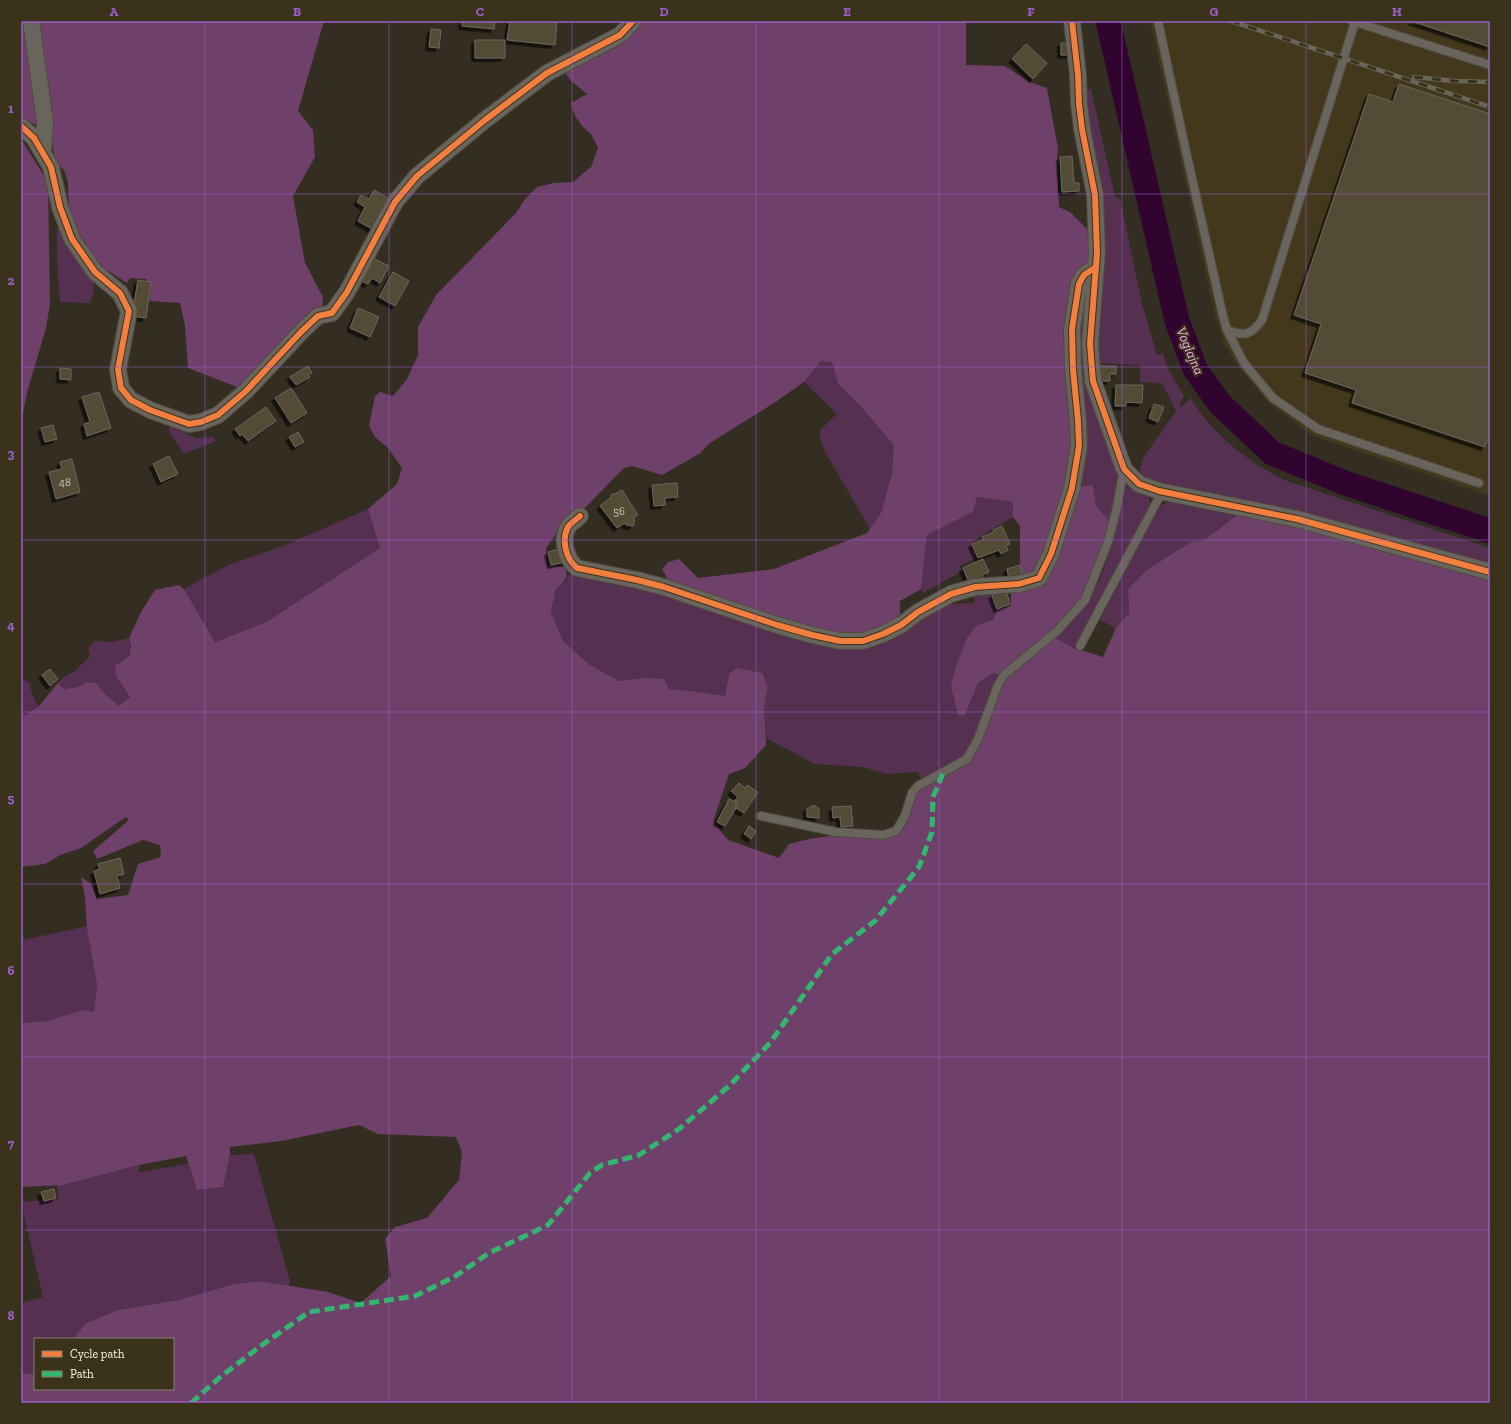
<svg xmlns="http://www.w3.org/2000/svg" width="1511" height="1424" font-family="'Zilla Slab',serif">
<defs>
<filter id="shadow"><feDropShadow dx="-3.5" dy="3.5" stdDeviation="0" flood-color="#0009"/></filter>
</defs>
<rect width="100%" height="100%" fill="#342e22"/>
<path fill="#43381c" d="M1150,21H1490V496L1313,436L1270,404L1237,365L1225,345L1215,316Z"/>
<path fill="#553051" d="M1091,89L1115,197L1120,199L1142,304L1157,355L1163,353L1168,369L1184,396L1179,404L1181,407L1191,398C1211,434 1251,464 1287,481L1490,548V566L1173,490L1138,476L1143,458L1176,411L1162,383L1140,382V365L1093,363L1096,287L1081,91Z
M63,227L97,277L93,283L94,292L90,303L60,302L57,263V228Z
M1089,288L1085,344L1119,478L1111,523L1096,506L1093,485L1076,487L1080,289Z
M821,361L832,362L838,384L861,407L894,445L892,473L881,513L870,529L824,450L820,438V430L837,414L804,382Z
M169,423L195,438L213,437L216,441L184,454L169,431Z
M1127,483L1148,492L1150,504L1099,603L1074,648L1054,637C1067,624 1082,612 1091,596C1109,567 1118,517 1127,483Z
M977,497L1013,502V517L973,541L979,557L959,566L962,571L923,593L921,589L927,535L973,512Z
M1171,499L1243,511L1204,540L1193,541L1128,589L1129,613L1116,628L1100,620L1124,574L1136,546L1161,506Z
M368,509L380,548L266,622L215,642L184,589L228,565L283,546Z
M582,573L637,583L839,644L950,599L952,604L974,603L975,591L992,592L998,609L993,620L977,625L965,715L978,683L993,673L999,675C988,697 980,741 963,757C955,765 933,774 922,779L917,772L888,774L863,767L815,764L766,738L764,706L768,687L729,674L725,696L692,691L669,689L644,678L619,681L590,665L563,641L551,612L556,589L566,582L568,575Z
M129,638C133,654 125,663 116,676L130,697L119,706L105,694L96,683L87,682L77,687L64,689L58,683L64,677L75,671L90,656L88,649L95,641L113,642Z
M21,679L29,682L32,694L38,707L21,718Z
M21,925L24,940L87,926L97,985L94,1012L83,1011L47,1021L21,1023Z
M254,1154L290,1281L289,1286L260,1281L234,1284L178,1300L118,1310L86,1323L73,1339H35V1373L33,1374L21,1373V1303L43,1297L21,1202L59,1199L57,1185H63L139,1165V1172L188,1164L197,1190L223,1187L230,1155Z"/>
<path fill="#6f406a" d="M21,21H28L42,119L36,125L21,118Z
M36,21H324L298,111L313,130L315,157L293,196L305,263L323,297L322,310L242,389L188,368L185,326L180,303L149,301L151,287L147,285L146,279L130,278L127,283L107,270L103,272L76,240L69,212L68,182L64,170L55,162Z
M638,21H966V65L1005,66L1029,82L1047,88L1058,149L1057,156L1059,207L1070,212L1093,235V255L1077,281L1075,420L1066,498L1037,576L1020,580V526L1013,517V502L977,497L973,512L927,535L921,589L900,601V621L884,630L841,638L671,585L662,569L668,562L679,559L698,578L774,569L867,533L881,513L892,473L894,445L861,407L838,384L832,362L821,361L804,382L777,401L710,443L699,454L662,475L632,466L624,468L584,509L565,521L546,548L547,565L565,567C569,578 565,582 556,589L551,612L563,641L590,665L619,681L644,678L664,679L669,689L692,691L725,696L729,674L737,668L762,673L768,687L764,706L766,745L745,768L729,774L713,822L728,840L779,858L789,844L809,839L836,835L863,838H885L896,835L904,828L908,819L913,798L919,790L951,772L973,758L987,727L997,694L1005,678L1054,637L1074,648L1103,657L1116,628L1129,613L1128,589L1147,570L1193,541L1204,540L1243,511L1490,576V1403H21V1373L33,1374L35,1373V1389H173V1339H73L86,1323L118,1310L178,1300L234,1284L260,1281L328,1292L361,1303L391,1276L385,1239L395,1227L427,1218L459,1180L462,1152L456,1137L378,1134L359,1125L281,1141L230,1147V1155L223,1187L197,1190L186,1156L139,1165L63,1185L21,1187V1023L47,1021L83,1010L94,1012L97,985L87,929L85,898L81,877L91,884L97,899L128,895L138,864L161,857L160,845L143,840L97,859L93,851L129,820L126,817L81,848L60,855L45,864L21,867V718L38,707L58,683L64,689L77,687L87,682L96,683L105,694L119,706L130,697L116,676L115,666L129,656L131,646L129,638L141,612L155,590L179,585L184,589L215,642L266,622L380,548L368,509L397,484L402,468L388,448L375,437L369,426L375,396L380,392L393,396L407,379L418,355V327L436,295L516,213L525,199L537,187L554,183L573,182L591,167L598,148L591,134L583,127L575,116L571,103L587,94L570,80L563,69Z
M21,139L48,182L50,304L46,328L28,389L21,423Z
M1093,485L1096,506L1111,523L1090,585L1076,607L1064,620L1035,646L999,675L993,673L978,683L965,715H958L951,686L956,666L967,638L977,625L993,620L998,609L1011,606V592L1041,581L1076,487Z"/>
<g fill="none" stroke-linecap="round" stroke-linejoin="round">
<path stroke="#310430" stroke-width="25" d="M1108,21L1177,321L1195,369L1220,404L1272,453L1345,483L1490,531"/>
</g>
<path fill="#524b35" stroke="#6c675d" filter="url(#shadow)" d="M462,21H495L494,29L462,26Z
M510,21H557L555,45L507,40Z
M1411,21H1490V47Z
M431,29L441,30L439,48L429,47Z
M475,40H505V58H475Z
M1061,43H1070V55H1061Z
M1026,44L1047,63L1033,79L1012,59Z
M1399,84L1490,114V433L1485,447L1352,403L1356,390L1305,373L1321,324L1294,315L1369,94L1393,102Z
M1072,156L1074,183H1079V191L1062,192L1060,157Z
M374,190L388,198L372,229L358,221L365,207L357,202L361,195L369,199Z
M370,257L389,266L380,283L372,278L368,284L359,280Z
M393,272L409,281L395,306L379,297Z
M138,280L151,282L146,318L132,316Z
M358,308L379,317L370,337L350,328Z
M308,366L312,373L308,375L310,377L296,385L290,377Z
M1098,366H1116V374H1110V381H1098Z
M60,368L71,369V380L60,379Z
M1116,385H1143L1142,403L1126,402V406H1115Z
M291,388L307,413L291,423L275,398Z
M99,392L111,428L87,436L84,424L90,422L82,397Z
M1154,404L1164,407L1158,422L1149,418Z
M266,407L276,421L248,441L242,434L240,436L235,429Z
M53,425L57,439L45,442L41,428Z
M298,432L304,442L295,447L289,437Z
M169,456L178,474L161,482L153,464Z
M72,459L80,492L56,499L49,472L62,469L60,462Z
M677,483L678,497L665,498V505L654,506L652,485Z
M622,490L638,515L633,518L635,520L633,526L626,525L625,523L617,528L600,506L611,497L612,494H615Z
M1002,526L1010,544L1006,546L1008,550L1001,554L999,550L978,558L972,544L983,540L982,537L994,532L993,530Z
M564,548L566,562L551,565L548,552Z
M983,559L989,572L982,575L983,578L973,582L971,579L968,580L963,568Z
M1020,565L1023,576L1009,579L1007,569Z
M1006,590L1010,604L997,609L992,595Z
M50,669L58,679L50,686L42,675Z
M739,783L745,788L747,785L758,792L744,813L736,808L738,804L735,800L738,797L731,791Z
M729,799L736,802V808L725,826L717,822Z
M811,806H816V808H819V818L807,817V808H811Z
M851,806L853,826L841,827L840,817L833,818L832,807Z
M749,826L756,831L751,839L744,834Z
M120,858L124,874L117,876L120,888L100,894L94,871L100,869L98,864Z
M54,1189L56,1198L44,1201L41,1192Z"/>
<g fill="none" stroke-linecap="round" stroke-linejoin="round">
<g stroke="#4f4a3f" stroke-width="10">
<path id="service" d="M1158,21L1185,147L1223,316L1227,330L1244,363L1273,398L1318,429L1479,483
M1352,21L1490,65
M1227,330C1245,337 1251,335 1262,320L1355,22
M1080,646L1162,492
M761,816L836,832L883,835L896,831L905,816L912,793L918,786L967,759L978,739L998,685L1004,675L1057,631L1085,600L1108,542L1116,511L1124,469"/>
</g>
<g stroke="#4f4a3f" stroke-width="18">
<path id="minor" d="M31,21L45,122L43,153
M1072,21L1078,75L1079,104L1082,129L1095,195L1097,253L1090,344L1093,381L1124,469L1139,484L1159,491L1297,519L1490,572
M21,126L34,138L51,167L60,207L72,239L95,272L120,293L129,311L118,369L121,388L131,400L150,410L189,424L201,422L218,415L246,391L301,332L318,316L332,313L347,292L395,202L417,176L485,120L547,73L620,35L633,21
M580,516C576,520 570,523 568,527C561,540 566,559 577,568L637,580L664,587L777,625L812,635L840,641H863L883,634L901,625L918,612L951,594L975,587L1019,584L1039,578L1051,554L1072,488L1079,446L1078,421L1073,369L1072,329L1079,284L1084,275L1096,267"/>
</g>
<use href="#service" stroke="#69655c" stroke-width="8"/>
<use href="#minor" stroke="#69655c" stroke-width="16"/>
<g stroke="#6a655b" stroke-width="4.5">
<path id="rail" d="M1231,21L1490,107
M1414,77L1454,81L1490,82"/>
</g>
<use href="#rail" stroke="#3b321b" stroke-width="3" stroke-dasharray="9" stroke-linecap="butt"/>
<path stroke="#33b770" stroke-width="5" stroke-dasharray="10 5" stroke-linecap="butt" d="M191,1403L219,1378L262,1345L309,1312L415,1296L454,1277L489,1253L548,1225L590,1173L602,1165L639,1155L679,1129L729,1086L770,1043L832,954L875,921L919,867L932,832L933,797L943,773"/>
<g stroke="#3b321b" stroke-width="8">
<path id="cycleway" d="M1072,21L1078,75L1079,104L1082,129L1095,195L1097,253L1090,344L1093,381L1124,469L1139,484L1159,491L1297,519L1490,572
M21,126L34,138L51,167L60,207L72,239L95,272L120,293L129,311L118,369L121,388L131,400L150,410L189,424L201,422L218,415L246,391L301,332L318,316L332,313L347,292L395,202L417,176L485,120L547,73L620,35L633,21
M580,516C576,520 570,523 568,527C561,540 566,559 577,568L637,580L664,587L777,625L812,635L840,641H863L883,634L901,625L918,612L951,594L975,587L1019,584L1039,578L1051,554L1072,488L1079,446L1078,421L1073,369L1072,329L1079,284L1084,275L1096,267"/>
</g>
<use href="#cycleway" stroke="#f27e40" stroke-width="6"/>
</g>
<path fill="none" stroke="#9a5ec8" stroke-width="1" stroke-opacity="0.55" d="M205,21V1403M389,21V1403M572,21V1403M756,21V1403M939,21V1403M1122,21V1403M1306,21V1403M21,194H1490M21,367H1490M21,540H1490M21,712H1490M21,884H1490M21,1057H1490M21,1230H1490"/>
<g text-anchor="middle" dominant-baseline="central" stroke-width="4" stroke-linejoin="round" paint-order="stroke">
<g font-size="11" fill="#cfcab9">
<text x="65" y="482">48</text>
<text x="619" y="511">56</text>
</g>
<g font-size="14" font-style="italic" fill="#f9abf4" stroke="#3b321b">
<text transform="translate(1190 351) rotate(67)">Voglajna</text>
</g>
</g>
<rect width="1511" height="1424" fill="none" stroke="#3b321b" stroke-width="44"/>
<rect x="34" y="1338" width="140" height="52" fill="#3b321b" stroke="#87806c"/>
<rect x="42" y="1351" width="20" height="6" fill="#f27e40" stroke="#87806c"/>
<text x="70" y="1358" font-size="12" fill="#f9f4e5">Cycle path</text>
<rect x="42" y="1371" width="20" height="6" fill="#33b770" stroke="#87806c"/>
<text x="70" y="1378" font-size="12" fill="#f9f4e5">Path</text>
<rect x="22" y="22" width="1467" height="1380" fill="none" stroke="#9a5ec8" stroke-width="1.5"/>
<g font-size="13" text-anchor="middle" font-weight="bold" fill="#9a5ec8">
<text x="114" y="16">A</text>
<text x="297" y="16">B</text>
<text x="480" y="16">C</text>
<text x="664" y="16">D</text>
<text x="847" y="16">E</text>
<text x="1031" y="16">F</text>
<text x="1214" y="16">G</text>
<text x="1397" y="16">H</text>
<text x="11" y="113">1</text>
<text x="11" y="285">2</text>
<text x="11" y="458">3</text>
<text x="11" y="630">4</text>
<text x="11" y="803">5</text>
<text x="11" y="975">6</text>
<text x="11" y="1148">7</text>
<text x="11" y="1320">8</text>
</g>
</svg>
